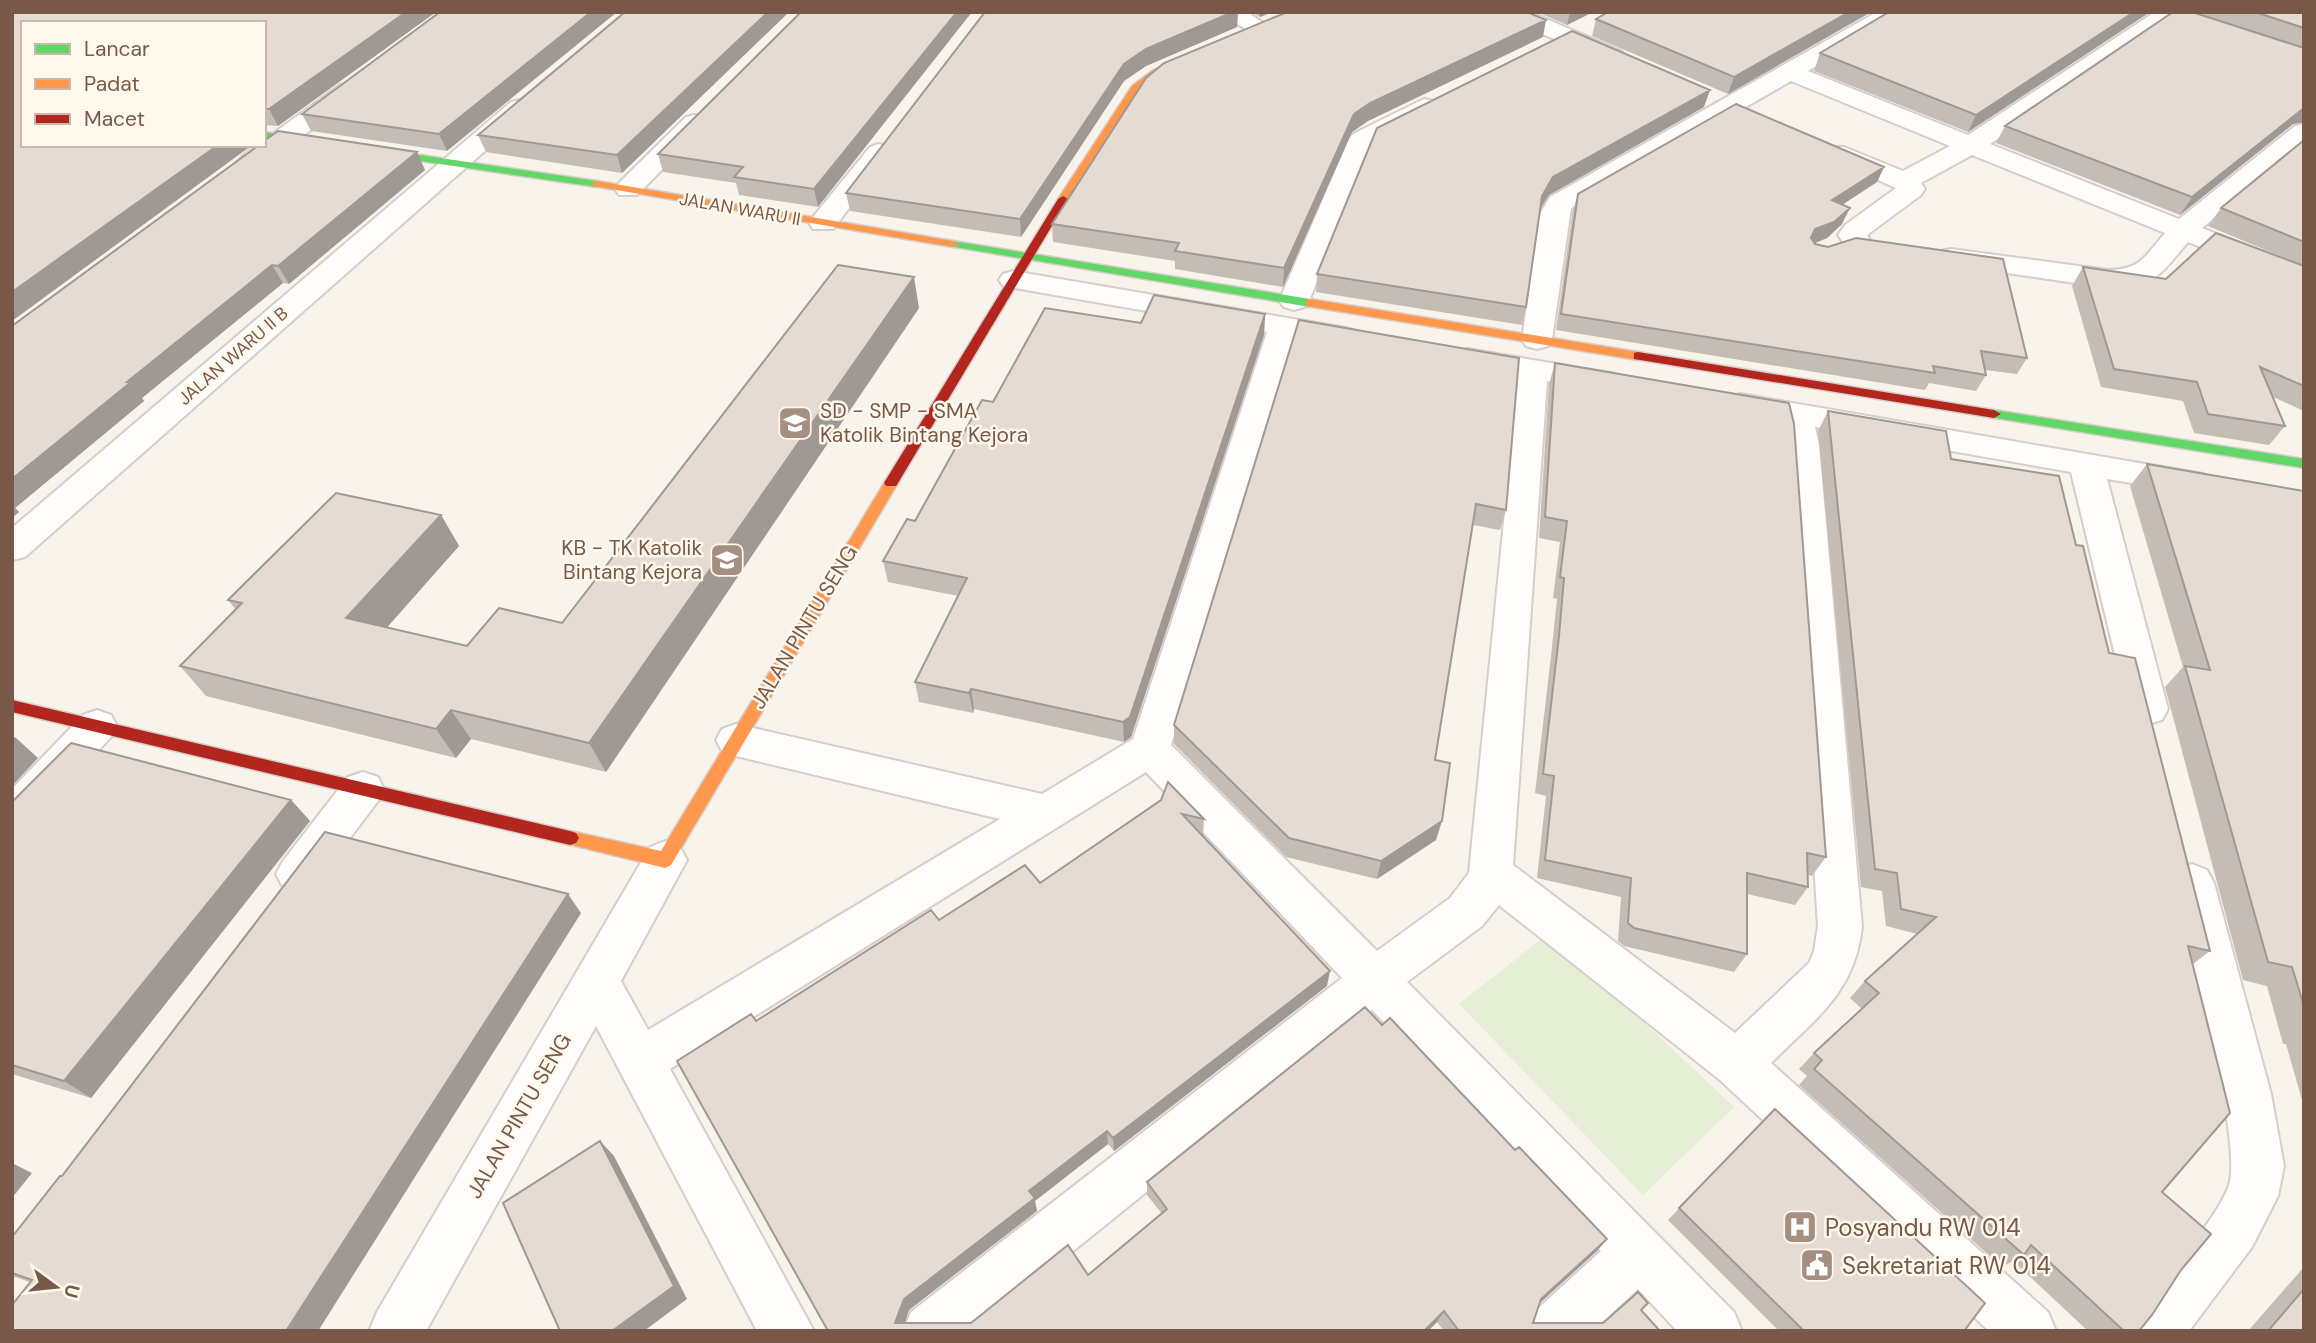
<svg xmlns="http://www.w3.org/2000/svg" width="2316" height="1343" font-family="'DM Sans',sans-serif">
<rect width="100%" height="100%" fill="#f8f3eb"/>
<path fill="#e4efd5" d="M1549,933L1734,1107L1643,1195L1459,1004Z"/>
<g fill="none" stroke-linecap="round" stroke-linejoin="round">
<g stroke="#d6cec8" stroke-width="4">
<path id="street" d="M1218,12H1247L1271,28L1268,33H1252Z
M1500,12H1530L1621,51L1625,56L1621,61H1605L1503,17Z
M1877,12H1905L1808,71L1968,135L2155,12H2177L2175,19L1990,144L2179,219L2295,126L2304,124V144L2202,228L2304,269V288L2188,242C2160,275 2154,288 2108,288L1941,263L1937,257L1941,251L1951,249L2108,270C2141,270 2145,256 2165,233L1972,155L1921,183L1925,189L1921,195L1867,235L1870,240L1866,246H1846L1838,235L1845,225L1896,188L1826,157L1822,152L1826,147H1844L1903,171L1950,146L1791,81L1571,208L1552,340L1548,346L1537,349L1526,346L1522,340L1540,214L1550,197Z
M349,83L358,85L361,90L358,95L260,168H242L238,162C244,153 254,145 264,145V140L340,85Z
M1424,99L1433,101L1436,106L1433,111L1373,143L1309,301L1304,307L1294,310L1284,307L1279,301L1349,139L1353,134Z
M520,100L529,102L532,107L529,112L25,557L12,560V528L511,102Z
M695,115L704,117L707,122L704,127L637,195H619L615,189L619,183L686,117Z
M879,144L888,147L892,152L833,229H813L809,223L813,217L870,147Z
M1013,271L1346,328L1357,331L1361,337L1357,343L1346,346L1296,337L1171,745L1377,951L1450,898L1469,873L1516,400V376L1457,365L1453,358L1457,351L1468,349L1616,374L1621,381L1616,388L1605,391L1547,381L1513,865L1735,1033L1809,963L1814,951L1818,926L1787,445L1782,421L1729,411L1724,404L1729,397L1740,394L2203,474L2208,482L2203,490L2191,493L2107,479L2168,709L2162,720L2148,724L2134,720L2128,709L2071,472L1815,427L1819,445L1862,926C1855,993 1816,1018 1771,1063L2048,1312L2056,1331H1989L1720,1080L1499,905L1482,926L1407,982L1734,1312L1742,1331H1677L1638,1289L1593,1331H1526L1534,1312L1601,1251L1372,1010L974,1331H903L911,1312L1342,978L1146,772L670,1069L814,1331H757L596,1026L426,1331H369L377,1312L650,847L665,841L680,847L687,860L621,981L648,1030L1000,819L736,756L722,751L716,740L722,729L736,724L1042,794L1133,739L1267,332L1003,286L999,280L1003,274Z
M97,710L111,715L117,726L111,737L27,829L12,835V789L83,715Z
M363,772L378,777L384,789L378,801L313,887L298,893L283,887L276,874L283,861L348,777Z
M2192,864L2207,870L2214,883L2271,1094L2284,1166L2278,1196L2252,1247L2189,1331H2128L2136,1312C2163,1277 2211,1228 2228,1188C2246,1145 2184,939 2170,883L2177,870Z"/>
</g>
<g stroke="#d7cec8" stroke-width="3">
<path id="fast" d="M264,132L597,181L602,184L597,187L264,138Z
M953,241L1310,299L1316,303L1310,307L949,246V242Z
M1994,410L2304,459V468L1989,417L1987,414Z"/>
</g>
<g stroke="#d7cec8" stroke-width="3">
<path id="slow" d="M1188,56L1196,58L1158,75L1139,90L1067,201H1059L1058,199L1132,86L1152,71Z
M597,181L953,241L959,244L953,247L593,186V182Z
M1310,299L1638,352L1644,356L1638,360L1306,306V300Z
M891,478L898,483L671,865L665,868L564,843L561,838L564,833L570,831L661,851L886,480Z"/>
</g>
<g stroke="#d7cec8" stroke-width="3">
<path id="jam" d="M1063,196L1068,199L898,483L896,486H886L884,483L1058,199Z
M1638,352L1994,410L2001,414L1994,418L1634,359V353Z
M12,700L570,831L576,833L579,838L576,843L570,845L12,712Z"/>
</g>
<use href="#street" fill="#fefdfc" fill-rule="evenodd"/>
<use href="#fast" fill="#63d668" fill-rule="evenodd"/>
<use href="#slow" fill="#ff974d" fill-rule="evenodd"/>
<use href="#jam" fill="#b3261e" fill-rule="evenodd"/>
</g>
<path fill="#c5bcb5" d="M12,12H436L278,126L264,125V23H23V145H252L12,321Z
M440,12L447,151L311,131L302,114Z
M625,12H789L622,173L486,152L478,135Z
M801,12L818,207L739,195L736,183L663,172L658,154Z
M985,12H1238L1237,27L1146,66L1124,81L1021,237L850,211L846,193Z
M1252,12H1272L1260,17Z
M1537,12H1593L1567,25Z
M1608,12H1871L1728,94L1592,36L1596,19Z
M1889,12H2148L2147,14L1968,132L1814,71L1820,53Z
M2192,12H2304V122L2293,124L2180,215L1996,143L2005,126Z
M1543,37L1368,121L1352,132L1283,287L1175,269V261L1053,242L1052,224Z
M1704,107L1549,195L1540,210L1526,307L1522,325L1316,292L1317,274Z
M2304,140V411L2273,397L2285,426L2269,445L2194,433L2183,401L2101,387L2072,286L2083,267L2166,279L2299,264L2208,226L2221,208Z
M1884,167L1877,182L1842,205V224L1827,238L1814,243L2027,358L2017,374L1985,370L1986,375L1976,391L1929,383L1925,390L1556,330L1573,210L1578,194Z
M425,170L289,284L283,283L142,398L144,401L15,508L19,512L12,518V326Z
M919,308L606,772L471,739L456,758L206,696L180,666L236,610L228,600L441,515L459,546L386,627L467,646L562,623Z
M1265,314L1264,335L1131,737L1124,742L974,709L973,713L919,702L915,682L958,596L888,582L883,561L915,521L993,402L1141,323Z
M1299,320L1506,510L1500,530L1473,525L1435,760L1436,840L1377,879L1286,857L1174,744V725Z
M1555,363L1826,857L1812,876L1808,875V887L1795,905L1747,894V954L1734,972L1624,946L1618,941L1621,897L1537,878L1546,796L1535,793L1551,656L1557,599L1553,598L1560,542L1539,538L1549,384Z
M1828,411L1951,459L2076,545L2109,653L2210,951L2193,964L2162,1192L2181,1270L2139,1331H2088L2013,1261L2002,1267L1799,1085L1807,1076L1799,1069L1814,1053L1862,1009L1850,998L1865,981L1917,934L1886,926L1882,891L1861,887L1818,431Z
M2147,464L2304,491V1107L2286,1044H2283L2267,986L2243,980L2165,687L2183,667L2130,486Z
M291,800L310,821L91,1098L12,1074V802Z
M1161,800L1204,819L1203,836L1327,986L1114,1151L1108,1144L1035,1201L1037,1211L909,1310L905,1323H971L1088,1275L1162,1214L1147,1195V1182L1382,1025L1515,1150L1607,1239L1597,1251L1540,1303L1533,1323H1603L1641,1310L1660,1331H1444L1437,1322L1428,1331H828L756,1021L939,920L1040,883Z
M581,913L318,1331H12L30,1282L12,1276V1237L62,1176Z
M1775,1109L1964,1331H1779L1668,1220Z
M2304,1267V1331H2248Z"/>
<path fill="#a09993" d="M406,12H436L278,126L269,109Z
M591,12H617L447,151L439,134Z
M768,12H789L622,173L617,155Z
M957,12H972L818,207L814,189Z
M1233,12H1238L1237,27L1146,66L1124,81L1021,237L1020,219L1124,64L1146,49Z
M1260,12H1272L1260,17Z
M1570,12H1593L1567,25Z
M1849,12H1871L1728,94L1734,77Z
M2134,12H2148L2147,14L1968,132L1976,115Z
M1546,20L1543,37L1368,121L1352,132L1283,287L1284,268L1354,114L1370,103Z
M1710,90L1704,107L1549,195L1537,214L1542,196L1553,177Z
M2304,108V122L2293,124L2180,215L2192,197Z
M218,145H252L12,321V292Z
M417,152L425,170L289,284L278,266Z
M1884,167L1877,182L1825,216L1832,200Z
M1850,208L1842,224L1827,238L1808,246L1815,229Z
M272,265L283,283L142,398L144,401L15,508L19,512L12,518V479L127,382Z
M914,277L919,308L606,772L589,743Z
M1265,314L1264,335L1131,737L1124,742L1123,722Z
M441,515L459,546L368,649L346,618Z
M971,689L974,709L973,713L969,693Z
M451,710L471,739L456,758L436,729Z
M15,737L38,758L12,786V739Z
M291,800L310,821L91,1098L64,1081Z
M1442,821L1436,840L1377,879L1381,861Z
M568,894L581,913L318,1331H286Z
M1330,971L1327,986L1114,1151L1113,1138Z
M1107,1131L1108,1144L1035,1201L1037,1211L909,1310L902,1331L895,1323L904,1299L1029,1191Z
M600,1141L614,1156L687,1299L644,1331H612Z
M12,1163L32,1173L12,1198Z
M1607,1239L1597,1251L1532,1310L1541,1299Z
M1444,1311L1437,1322L1428,1331H1424Z"/>
<path fill="#e5dbd2" stroke="#a09993" stroke-width="2" d="M12,12H406L269,109H264V23H23V145H218L12,292Z
M440,12H591L439,134L302,114Z
M625,12H768L617,155L478,135Z
M801,12H957L814,189L734,177L743,167L658,154Z
M985,12H1233L1146,49L1124,64L1020,219L846,193Z
M1287,12H1527L1546,20L1370,103L1354,114L1284,268L1175,251L1179,243L1052,224L1146,78L1164,63Z
M1608,12H1849L1734,77L1596,19Z
M1889,12H2134L1976,115L1820,53Z
M2173,12H2192L2304,48V108L2192,197L2005,126Z
M2255,12H2304V28Z
M1572,31L1710,90L1553,177L1542,196L1526,307L1317,274L1377,128Z
M1736,104L1884,167L1832,200L1850,208L1834,222L1815,229L1811,238L1815,244L1828,247L1856,238L2003,259L2027,358L1981,351L1986,375L1933,366L1935,373L1561,314L1578,194Z
M278,131L417,152L278,266L272,265L127,382H131L12,479V326L259,145H264V141Z
M2304,140V242L2221,208Z
M2216,233L2304,266V386L2260,367L2285,426L2208,414L2197,382L2114,369L2083,267L2166,279Z
M838,265L914,277L589,743L451,710L436,729L180,666L242,603L228,600L336,493L441,515L346,618L467,646L499,608L562,623Z
M1154,295L1265,314L1130,717L1123,722L971,689L969,693L915,682L967,578L883,561L907,519L915,521L982,400L993,402L1045,308L1141,323Z
M1299,320L1519,358L1506,510L1476,504L1435,760L1450,763L1442,821L1381,861L1289,838L1174,725Z
M1555,363L1789,403L1794,424L1826,857L1807,853L1808,887L1747,873V954L1634,928L1628,923L1631,878L1545,860L1554,776L1543,774L1559,636L1564,578L1560,577L1567,521L1545,517Z
M1828,411L1946,431L1951,459L2059,476L2076,545L2083,546L2109,653L2135,658L2210,951L2188,946L2230,1113L2162,1192L2211,1234L2181,1270L2152,1315L2139,1331H2124L2031,1245L2024,1255L1814,1069L1822,1060L1814,1053L1879,993L1865,981L1936,917L1901,909L1897,873L1875,869Z
M2147,464L2304,491V1006L2292,967L2268,962L2185,666L2210,670Z
M71,743L291,800L64,1081L12,1065V802Z
M1168,782L1204,819L1182,814L1330,971L1113,1138L1107,1131L1029,1191L1035,1198L904,1299L895,1323H971L1068,1245L1088,1275L1167,1209L1147,1182L1365,1007L1382,1025L1390,1018L1515,1150L1519,1147L1607,1239L1541,1299L1533,1323H1603L1638,1292L1648,1303L1641,1310L1660,1331H1459L1444,1311L1424,1331H828L677,1061L751,1014L756,1021L931,910L939,920L1025,865L1040,883L1161,800Z
M325,832L568,894L286,1331H12V1305L32,1280L12,1273V1237L60,1176H62Z
M1775,1109L1985,1303L1964,1331H1804L1679,1208Z
M600,1141L674,1286L612,1331H560L503,1203Z
M2304,1289V1331H2268Z"/>
<defs>
<g id="school-square" transform="scale(1.75)"><rect x="-9" y="-9" width="18" height="18" rx="4" fill="#a58f82" stroke="#fff8ed"/><path d="M0-5L7-2L0 1L-7-2ZM-4 1L0 2.5L4 1V4Q0 6-4 4Z" fill="#fff"/></g>
<g id="hospital-square" transform="scale(1.75)"><rect x="-9" y="-9" width="18" height="18" rx="4" fill="#a58f82" stroke="#fff8ed"/><path d="M-5-5h3v3.5h4V-5h3V5h-3V1.5h-4V5h-3Z" fill="#fff"/></g>
<g id="civic-square" transform="scale(1.75)"><rect x="-9" y="-9" width="18" height="18" rx="4" fill="#a58f82" stroke="#fff8ed"/><path d="M-.6-6.5H3V-4.5H.6V-3L4-1V1h2V6H-6V1h2V-1L-.6-3ZM-1.2 2.5V6h2.4V2.5Z" fill="#fff"/></g>
</defs>
<g fill-rule="evenodd">
<use href="#school-square" x="795" y="423"/>
<use href="#school-square" x="727" y="560"/>
<use href="#hospital-square" x="1800" y="1227"/>
<use href="#civic-square" x="1817" y="1265"/>
</g>
<g text-anchor="middle" dominant-baseline="central" stroke-width="5" stroke-linejoin="round" paint-order="stroke">
<g font-size="18" fill="#785949" stroke="#fff8ed">
<text transform="translate(740 209) rotate(10)">JALAN WARU II</text>
<text transform="translate(233 356) rotate(-41)">JALAN WARU II B</text>
</g>
<g font-size="21" fill="#785949" stroke="#fff8ed" text-anchor="start">
<text x="820" y="411">SD - SMP - SMA<tspan x="820" dy="24">Katolik Bintang Kejora</tspan></text>
<text x="702" y="548" text-anchor="end">KB - TK Katolik<tspan x="702" dy="24">Bintang Kejora</tspan></text>
</g>
<g font-size="21" fill="#785949" stroke="#fff8ed">
<text transform="translate(804 627) rotate(-59)">JALAN PINTU SENG</text>
<text transform="translate(519 1116) rotate(-60)">JALAN PINTU SENG</text>
</g>
<g font-size="24" fill="#785949" stroke="#fff8ed" text-anchor="start">
<text x="1825" y="1227">Posyandu RW 014</text>
<text x="1842" y="1265">Sekretariat RW 014</text>
</g>
</g>
<rect width="2316" height="1343" fill="none" stroke="#785949" stroke-width="28"/>
<rect x="21" y="21" width="245" height="126" fill="#fff8ed" stroke="#c9b8ab" stroke-width="2"/>
<rect x="35" y="44" width="35" height="10" fill="#63d668" stroke="#c9b8ab" stroke-width="2"/>
<text x="84" y="56" font-size="21" fill="#785949">Lancar</text>
<rect x="35" y="79" width="35" height="10" fill="#ff974d" stroke="#c9b8ab" stroke-width="2"/>
<text x="84" y="91" font-size="21" fill="#785949">Padat</text>
<rect x="35" y="114" width="35" height="10" fill="#b3261e" stroke="#c9b8ab" stroke-width="2"/>
<text x="84" y="126" font-size="21" fill="#785949">Macet</text>
<g transform="translate(56 1287) rotate(105)" stroke="#fff8ed" stroke-width="5" paint-order="stroke">
<path d="M0-5L12 26L0 18L-12 26Z" fill="#785949"/>
<text y="-10" font-size="19" font-weight="bold" text-anchor="middle" fill="#785949">U</text>
</g>
</svg>
